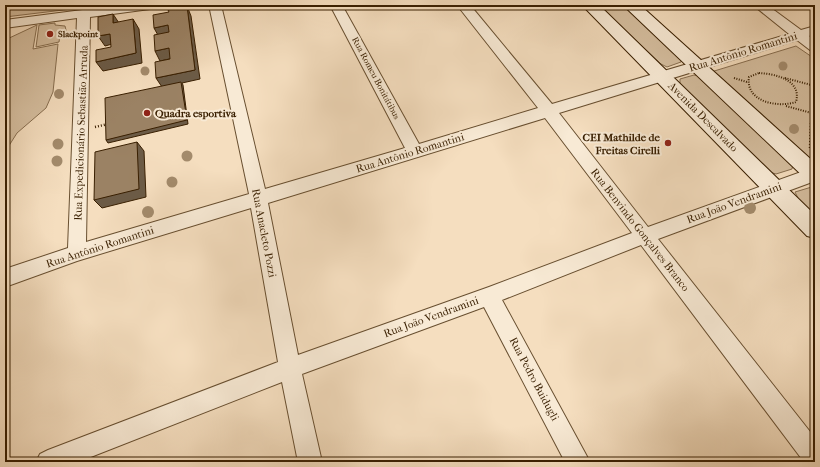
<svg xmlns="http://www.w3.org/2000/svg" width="820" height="467" font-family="'IM FELL French Canon',serif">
<rect width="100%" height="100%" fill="#f5debf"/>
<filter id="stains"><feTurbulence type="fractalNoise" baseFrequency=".005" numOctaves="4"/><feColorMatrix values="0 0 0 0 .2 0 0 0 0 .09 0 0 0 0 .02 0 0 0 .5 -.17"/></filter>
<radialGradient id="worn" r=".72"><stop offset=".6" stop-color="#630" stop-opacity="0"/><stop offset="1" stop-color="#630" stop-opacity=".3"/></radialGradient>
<path fill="#d5be9f" stroke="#876e50" d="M5,5H105L5,17Z
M598,5H623L682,59L681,62L667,67L661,64Z
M55,23V25L65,26L67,34L60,35L59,42L36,47L39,25Z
M37,25L33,49L58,44L53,92L46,108L17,133L5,152V40Z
M796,46L815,59V162H810L711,72Z
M694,75L699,76L793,164L792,169L776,174L770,172L680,84V79Z
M815,186V215L798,198L795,192Z"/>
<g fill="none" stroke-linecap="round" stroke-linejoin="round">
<g stroke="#684f30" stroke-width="1">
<path id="lane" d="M86,5H92L86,15H82L81,14Z"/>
</g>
<g stroke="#684f30" stroke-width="2">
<path id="street" d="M121,5H156L154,8L150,9L90,17L86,242L249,194L209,5H221L265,189L405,148L330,5H342L419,144L538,108L457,5H470L552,104L789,34L753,5H767L801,30L815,26V34L809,36L815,40V51L810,50L797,40L559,113L648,227L815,167V181L658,239L815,438V462H804L641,245L502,300L590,462H565L484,307L302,374L322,462H298L282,382L78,462H36L40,454L48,450L278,362L251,208L77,261L5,287V269L68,248L77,18L5,28V20ZM545,118L632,233L489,287L298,355L268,203Z"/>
</g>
<g stroke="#391f01" stroke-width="2">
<path id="secondary" d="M582,5H599L815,215V238L807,236Z
M623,5H640L815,163V183L808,181Z"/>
</g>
<path stroke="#391f01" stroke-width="2" stroke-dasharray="1 1.5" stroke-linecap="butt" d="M759,73C776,74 802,80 796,102C778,108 745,102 749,77Z
M734,78L747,82
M785,78L815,86
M786,106L815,114
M811,124V113"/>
<path stroke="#391f01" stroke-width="2.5" stroke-dasharray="1 2" stroke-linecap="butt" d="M95,127L108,124
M810,148L811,123"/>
<use href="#lane" fill="#f8ead5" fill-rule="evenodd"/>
<use href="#street" fill="#f8ead5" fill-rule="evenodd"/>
<use href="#secondary" fill="#f8ead5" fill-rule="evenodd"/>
</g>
<g fill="#a38b6c">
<circle cx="783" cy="66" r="4.5"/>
<circle cx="145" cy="71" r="4.5"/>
<circle cx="59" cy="94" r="5"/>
<circle cx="794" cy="129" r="5"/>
<circle cx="58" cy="144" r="5.5"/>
<circle cx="187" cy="156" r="5.5"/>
<circle cx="57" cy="161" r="5.5"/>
<circle cx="172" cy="182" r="5.5"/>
<circle cx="750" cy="208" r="6"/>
<circle cx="148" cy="212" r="6"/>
</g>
<path fill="#6c5b46" stroke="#391f01" d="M187,6L191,16L200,79L182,83L183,85L188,124L108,143L106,140L162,87L156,78L195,70Z
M113,14L119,23H113Z
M133,19L139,29L142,63L103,71L96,62L136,53Z
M168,25L173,35L159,37L154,28Z
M110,34L116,43L105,46L98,36Z
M169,48L174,58L160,61L155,51Z
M137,142L144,151L146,197L102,208L94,200Z"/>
<path fill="#9b8264" stroke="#391f01" d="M187,6L195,70L156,78L155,62L170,59L169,48L155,51L154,35L169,32L168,25L154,28L153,15L169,12L168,10Z
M113,14V23L133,19L136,53L96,62V50L111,47L110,34L98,36V17Z
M181,82L187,120L106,140L105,98Z
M137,142L139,189L94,200L95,152Z"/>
<g fill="#8f2418" stroke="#f8ead5" stroke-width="1.5">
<circle cx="50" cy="34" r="4"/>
<circle cx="147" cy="113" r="4"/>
<circle cx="668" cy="143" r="4"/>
</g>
<g text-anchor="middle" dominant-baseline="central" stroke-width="4" stroke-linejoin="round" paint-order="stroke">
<g font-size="9" font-weight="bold" fill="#391f01" stroke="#f8ead5" text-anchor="start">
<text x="58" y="34">Slackpoint</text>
</g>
<g font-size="9" fill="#391f01" stroke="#f8ead5">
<text transform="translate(376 78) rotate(62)">Rua Romeu Bonitátibus</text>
</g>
<g font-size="11" fill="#391f01" stroke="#f8ead5">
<text transform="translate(743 52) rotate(-17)">Rua Antônio Romantini</text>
<text transform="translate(703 117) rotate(45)">Avenida Descalvado</text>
<text transform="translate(81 133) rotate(-88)">Rua Expedicionário Sebastião Arruda</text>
<text transform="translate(410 153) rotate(-17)">Rua Antônio Romantini</text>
<text transform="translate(734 203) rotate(-20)">Rua João Vendramini</text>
<text transform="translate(640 230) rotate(52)">Rua Benvindo Gonçalves Branco</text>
<text transform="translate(264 233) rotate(79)">Rua Anacleto Pozzi</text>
<text transform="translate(100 247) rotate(-18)">Rua Antônio Romantini</text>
<text transform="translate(431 317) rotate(-20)">Rua João Vendramini</text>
<text transform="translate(534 379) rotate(62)">Rua Pedro Buidugli</text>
</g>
<g font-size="11" font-weight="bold" fill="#391f01" stroke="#f8ead5" text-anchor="start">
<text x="155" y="113">Quadra esportiva</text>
<text x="660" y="137" text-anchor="end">CEI Mathilde de<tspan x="660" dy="13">Freitas Cirelli</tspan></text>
</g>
</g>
<rect width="820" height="467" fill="none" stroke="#f5debf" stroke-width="20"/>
<rect x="6" y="6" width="808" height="455" fill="none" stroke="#391f01" stroke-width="2"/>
<rect x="10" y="10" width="800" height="447" fill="none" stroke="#391f01"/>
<rect width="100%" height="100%" filter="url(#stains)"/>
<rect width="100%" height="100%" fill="url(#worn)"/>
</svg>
